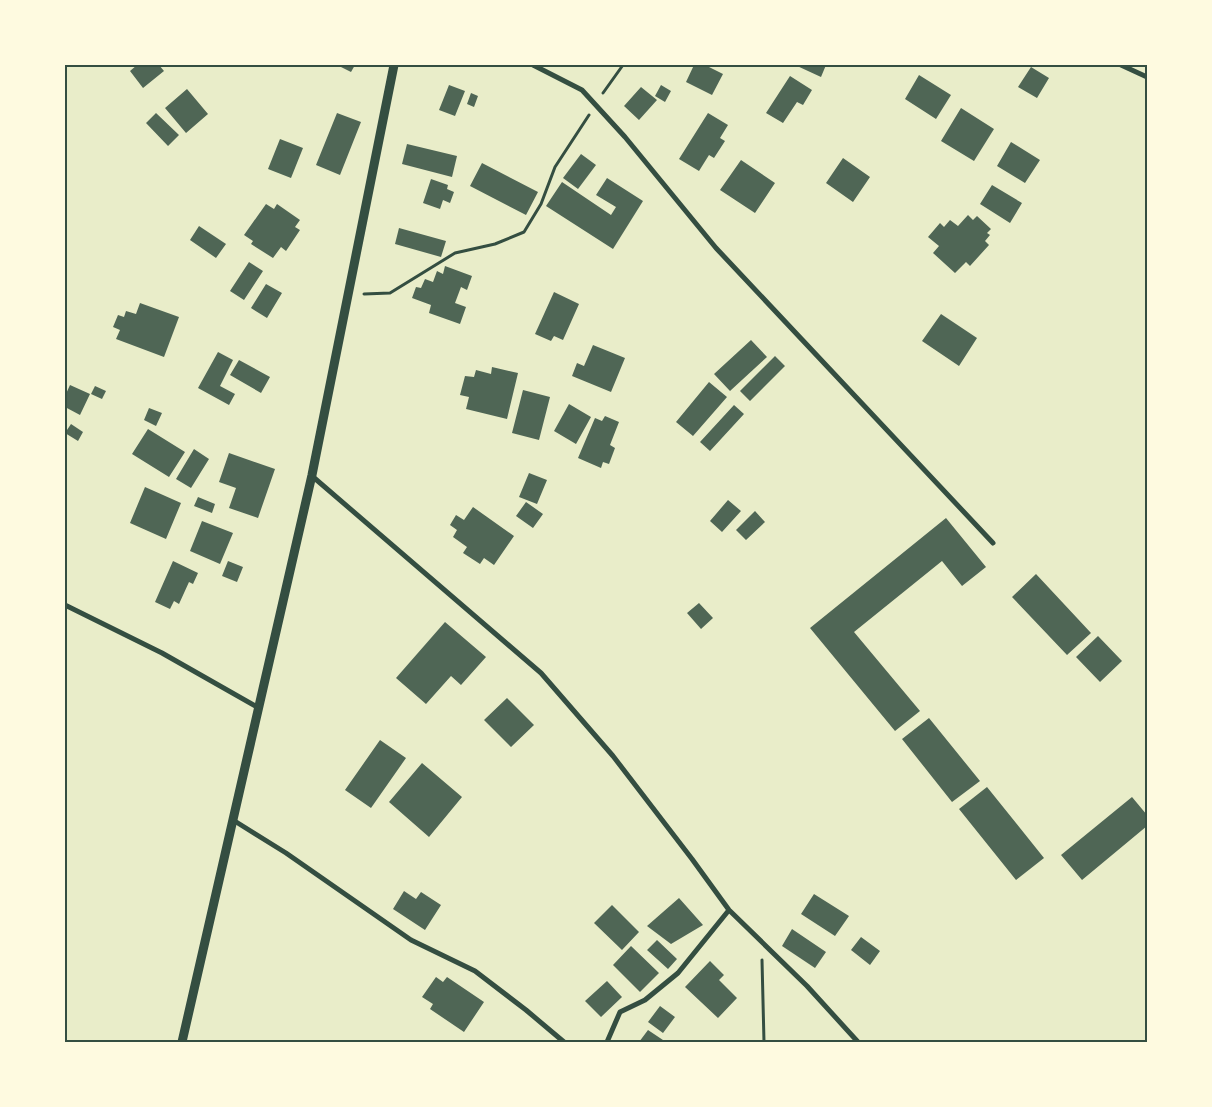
<svg xmlns="http://www.w3.org/2000/svg" width="1212" height="1107" font-family="Literata,serif">
<rect width="100%" height="100%" fill="#e9edc9"/>
<path fill="#4f6655" d="M137,65H159L164,71L143,88L130,71Z
M337,65H355L351,72Z
M694,65H705L723,74L712,95L686,82Z
M795,65H826L821,77Z
M1031,67L1049,78L1037,98L1018,87Z
M919,75L951,95L936,119L905,99Z
M790,76L812,90L803,105L797,102L783,123L766,113Z
M449,85L465,91L455,116L439,110Z
M661,85L671,91L665,102L655,96Z
M641,87L657,100L639,120L624,106Z
M187,89L208,114L186,133L165,108Z
M471,93L478,96L474,107L467,104Z
M961,108L994,129L974,161L941,141Z
M156,113L179,135L168,146L146,123Z
M337,113L361,122L340,175L316,165Z
M708,113L728,125L720,138L725,141L714,158L709,155L699,171L679,159Z
M280,139L303,148L291,178L268,169Z
M1011,142L1040,160L1025,183L997,166Z
M407,144L457,156L452,177L402,164Z
M581,154L596,165L578,189L563,178Z
M843,158L870,177L853,202L826,183Z
M741,160L775,183L755,213L720,190Z
M482,163L538,192L526,215L470,186Z
M607,178L643,201L613,249L546,206L562,182L611,215L616,207L596,195Z
M431,179L448,185L447,189L454,192L450,203L443,200L440,209L423,203Z
M992,185L1022,203L1010,223L980,204Z
M266,204L274,209L277,204L300,220L295,227L300,230L286,251L281,247L273,258L251,244L253,241L244,235Z
M968,215L973,220L977,216L991,229L987,233L990,235L985,241L989,245L970,266L966,262L955,273L933,253L939,246L928,237L940,223L944,227L950,220L958,226Z
M199,226L226,244L216,258L190,240Z
M399,228L446,241L441,257L395,244Z
M249,262L263,271L244,300L230,291Z
M445,266L472,276L467,290L461,287L455,303L466,307L460,324L429,313L431,305L412,298L416,287L421,288L425,279L433,282L437,271L443,274Z
M266,284L282,293L267,318L251,308Z
M554,292L579,304L563,340L554,336L551,341L535,334Z
M140,303L179,317L164,357L116,339L120,330L113,327L118,315L124,317L126,311L136,314Z
M941,314L977,338L959,366L922,341Z
M751,340L767,357L730,391L714,374Z
M593,345L625,358L611,392L572,376L577,363L584,366Z
M218,352L233,360L220,386L235,394L229,405L198,388Z
M775,356L785,366L750,401L740,391Z
M239,360L270,377L261,393L230,375Z
M492,367L518,373L507,419L466,409L469,397L460,395L465,376L474,377L476,370L491,374Z
M709,382L727,397L693,436L676,422Z
M70,385L90,394L80,415L65,407V396Z
M95,386L106,391L102,399L91,394Z
M523,390L550,397L539,440L512,433Z
M569,404L591,417L576,444L554,431Z
M734,405L744,414L710,451L700,442Z
M149,408L162,413L156,426L144,420Z
M605,416L619,422L610,445L615,448L609,464L603,462L601,468L578,458L595,418L602,421Z
M71,424L83,432L78,441L65,433Z
M148,429L185,452L169,477L132,454Z
M194,449L209,459L191,488L176,479Z
M229,453L275,469L258,518L229,508L236,488L219,482Z
M529,473L547,480L537,504L519,497Z
M145,487L181,503L166,539L130,523Z
M198,497L215,504L212,513L194,506Z
M728,500L741,511L722,532L710,521Z
M526,502L543,514L533,528L516,516Z
M473,507L514,536L494,565L484,558L480,564L463,553L467,547L453,537L457,530L450,525L456,515L464,520Z
M755,511L765,522L746,540L736,530Z
M946,518L986,567L962,586L942,561L854,632L920,711L895,731L810,628Z
M202,521L233,533L220,564L190,551Z
M173,561L198,573L193,584L189,582L179,604L174,601L170,609L155,602Z
M228,561L243,567L237,582L222,576Z
M1036,574L1091,633L1067,655L1012,597Z
M699,603L713,618L701,629L687,613Z
M445,622L486,657L461,685L451,676L426,704L396,678Z
M1098,636L1122,661L1100,682L1076,657Z
M507,698L534,725L511,747L484,720Z
M929,718L980,781L952,802L902,739Z
M380,740L406,758L371,808L345,790Z
M422,763L462,797L429,837L389,802Z
M987,787L1044,858L1016,880L959,809Z
M1132,797L1147,815V826L1082,880L1061,855Z
M404,891L416,899L421,892L441,905L425,930L393,909Z
M814,894L849,916L835,936L801,914Z
M679,898L703,925L671,944L647,926Z
M612,905L639,932L622,950L594,923Z
M792,929L826,952L815,968L782,946Z
M861,937L880,951L870,965L851,950Z
M657,940L677,959L668,969L647,950Z
M631,946L659,973L640,992L613,965Z
M710,961L724,975L719,980L737,998L718,1018L685,987Z
M436,977L443,982L447,977L484,1002L464,1032L430,1009L433,1004L422,997Z
M607,981L622,997L601,1017L585,1001Z
M660,1006L675,1017L663,1033L648,1022Z
M648,1030L666,1042H639Z"/>
<g fill="none" stroke-linecap="round" stroke-linejoin="round">
<path stroke="#344e41" stroke-width="3" d="M603,93L623,65
M364,294L390,293L455,253L495,244L524,232L541,204L555,167L589,115
M762,960L764,1042"/>
<path stroke="#344e41" stroke-width="5" d="M533,65L582,90L625,137L716,248L993,543
M1121,65L1147,77
M312,476L541,673L613,756L692,859L729,910L807,986L858,1042
M65,605L162,653L259,708
M233,820L286,853L411,940L475,971L526,1010L564,1042
M607,1042L620,1012L645,1000L678,973L729,910"/>
<path stroke="#344e41" stroke-width="9" d="M182,1042L312,475L394,65"/>
</g>
<rect width="1212" height="1107" fill="none" stroke="#fefae0" stroke-width="132"/>
<rect x="66" y="66" width="1080" height="975" fill="none" stroke="#344e41" stroke-width="2"/>
</svg>
